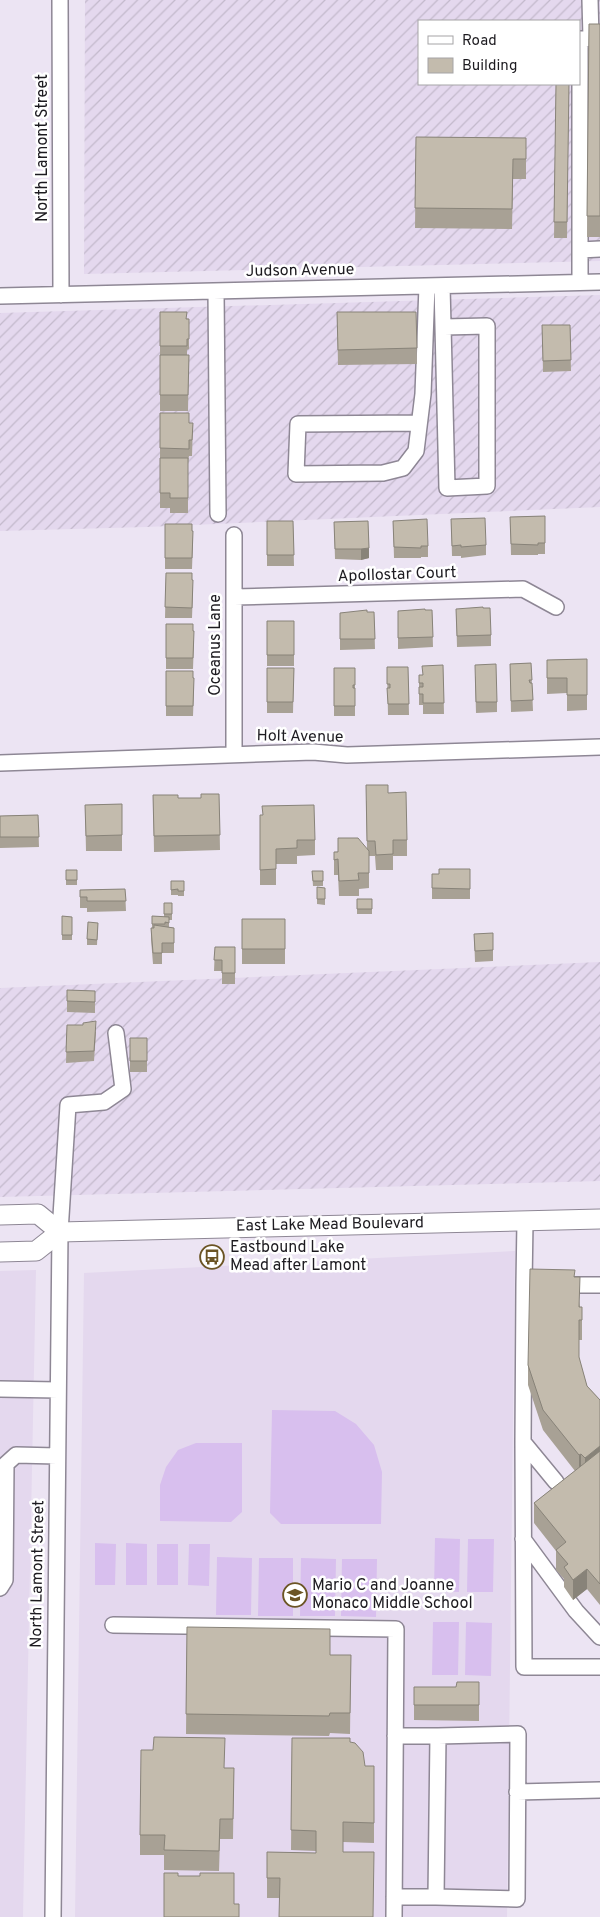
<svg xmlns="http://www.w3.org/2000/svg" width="600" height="1917" font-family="Overpass,sans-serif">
<defs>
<pattern id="industrial-furrows" width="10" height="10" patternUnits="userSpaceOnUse" patternTransform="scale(1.25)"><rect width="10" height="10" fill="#e4d8ee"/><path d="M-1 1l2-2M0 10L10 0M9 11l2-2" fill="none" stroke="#c3b9cc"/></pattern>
</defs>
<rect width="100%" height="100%" fill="#ece4f3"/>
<path fill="#e4d8ee" d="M515,1251L507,1917H75L84,1273Z
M36,1270L23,1917H0V1271Z"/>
<path fill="url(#industrial-furrows)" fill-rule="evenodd" d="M85,0H600V261L84,274ZM419,21H579V84H419Z
M600,295V507L146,527L0,531V313Z
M600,962V1181L0,1197V988Z"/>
<path fill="#d8bfee" d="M272,1410L335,1411L356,1424L374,1445L382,1472L381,1524H281L270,1513Z
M196,1443H242V1512L231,1522L160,1521V1485L166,1467L178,1450Z
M435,1538L460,1539L459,1592L434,1591Z
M468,1539H494L493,1592H467Z
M95,1543L116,1544L115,1585H95Z
M126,1543L147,1544V1585H126Z
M157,1544H178V1585H157Z
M189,1544H210L209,1586L188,1585Z
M217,1557L252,1558L251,1615H216Z
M259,1558H293V1616H258Z
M301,1558L336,1559L335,1616H300Z
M342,1559H377L376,1617L341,1616Z
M433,1622H459L458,1675H432Z
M466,1622L492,1623L491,1676L465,1675Z"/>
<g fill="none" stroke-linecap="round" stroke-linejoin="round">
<g stroke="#8e8795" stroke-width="18">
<path id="minor" d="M60,0L61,295
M590,0L591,38
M580,250L600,249
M580,282V39L600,38
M442,286L447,488L487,486V326L444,327
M216,291L218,514
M0,296L600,282
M419,423L298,424L296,474L383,473L403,468L416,451L423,394L427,286
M234,535V754
M234,597L523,589L556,607
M0,763L313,752L347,755L600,747
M525,1221L524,1285H534
M524,1285L523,1442L556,1482
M559,1285H600
M0,1389L58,1390
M523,1442L524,1667H600
M523,1539L576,1611L600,1637
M0,1588L5,1580L6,1464L16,1455L57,1456
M113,1625L396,1629L394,1917
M518,1734L517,1899L436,1897L438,1736Z
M395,1736H438
M517,1792L600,1790
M394,1897H436
M53,1917L60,1232L67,1121L68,1105L104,1102L123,1089L116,1033"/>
</g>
<g stroke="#8e8795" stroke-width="21">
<path id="major" d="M0,1215L38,1214L60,1232
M0,1252L36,1251L60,1232L600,1219"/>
</g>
<use href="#minor" stroke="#fff" stroke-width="15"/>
<use href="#major" stroke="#fff" stroke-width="19"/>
</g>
<path fill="#a8a195" d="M589,24H600V237H587Z
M556,84H569L567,238H554Z
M416,137L526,138V179H513L512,229L415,228Z
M160,312L189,319V349L187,350V355H189L188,411H160Z
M337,312H416L417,364L338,365Z
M542,325H570L571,371L543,372Z
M160,413L189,423H193L192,456H189L188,464V513H170V508H160Z
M545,516V554H538V555H511L510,517Z
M451,519L486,545V555L461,558V556H452Z
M267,521H293L294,566H267Z
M368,521L369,558L361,560L335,559L334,522Z
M393,521L428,546V557H421V558H394Z
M165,524L192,531L193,541L192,569H165Z
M166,573L192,580L193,590L192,618H165Z
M456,609L491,635V646L457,647Z
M432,610L433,647L398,649V611Z
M374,612L375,649L340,650V613Z
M267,621H294V666H267Z
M166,624L194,641L193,669H166Z
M587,659V710L567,711V693L547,694V660Z
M531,663L533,711L511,712L510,664Z
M443,665L444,714H423V705H419V675H422Z
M387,667H408L409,715H388Z
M267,668H294L293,713H267Z
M334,668H355V716H334Z
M166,671L193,678L194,689L193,716H166Z
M475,676L497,702V712L476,713Z
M388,793L407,840V856H393V870H376L375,856H369V888L359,889V896H339L338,875H334V852L367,849L366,801Z
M219,794L220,850L154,852L153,795L178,798H201Z
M122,804V851H86L85,805Z
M38,815L39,847L0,848V816Z
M260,815L315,840V855L297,856V864H276V885H260Z
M470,869V899H432V874H439Z
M66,870H77V885H66Z
M312,871H323V886H313Z
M171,881H184V896H178V895H171Z
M317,887L325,888V905L317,904Z
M125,889L126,911L87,912V908H80V890Z
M357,899H372V914H357Z
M172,903V920H169V927L174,928V953H162V964H153L151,939V928H152V916L164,917V914Z
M62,916L72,917V940H62Z
M242,919H285V964H242Z
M98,923L97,945H87V939Z
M474,934L493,950V961L475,962Z
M215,947H235V984H222V971H214Z
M67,990L95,991V1013L67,1012Z
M67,1025H83L96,1032L94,1061L66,1063Z
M130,1038H147V1072H130Z
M575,1277L580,1307H582V1340H579V1359L587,1386L600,1400V1605L587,1589L573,1600L564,1587V1579L556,1570V1551L534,1523V1503L575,1471L543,1430L528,1385V1365Z
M187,1627L330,1655H351L350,1734L330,1733L329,1736L186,1734Z
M479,1682V1721L414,1720V1687H456Z
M292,1738L350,1742L365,1766H374V1843L343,1842L279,1898H267V1852L316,1853V1851L291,1850Z
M224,1768H234L233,1839H220L219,1871L164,1870V1855H140V1835Z"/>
<path fill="#888379" d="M369,548V558L361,560V549Z
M600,1446V1466L585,1478V1458Z
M581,1454V1474L579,1476V1455Z
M587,1569V1589L573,1600V1580Z"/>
<path fill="#c3bbad" stroke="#888379" d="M589,24H600V216H587Z
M556,84H569L567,222H554Z
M416,137L526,138V159H513L512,209L415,208Z
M160,312H187L186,319H189V339H187V346H160Z
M337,312H416L417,348L338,350Z
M542,325H570L571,360L543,361Z
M160,355H189L188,395H160Z
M160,413H189V423H193L192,440H189V449L160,448Z
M160,458H188V498H170V493H160Z
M545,516V543H538V545L511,544L510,517Z
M485,518L486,545L461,547V545L452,546L451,519Z
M427,519L428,546H421V548L394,547L393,521Z
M267,521H293L294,555H267Z
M368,521L369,548L361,549H335L334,522Z
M165,524H192V531H193L192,558H165Z
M166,573H192V580H193L192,608L165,607Z
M483,607V608H490L491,635L457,636L456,609Z
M425,609V610H432L433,637L398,638V611Z
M367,610V612H374L375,639H340V613Z
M267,621H294V655H267Z
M166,624H193V631H194L193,658H166Z
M587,659V695H567V678H547V660Z
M531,663L532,680H529L530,683H532L533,700L511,701L510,664Z
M496,664L497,702H476L475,665Z
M443,665L444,703H423V694H419V687H423V683H419V675H423L422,666Z
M387,667H408L409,704H388L387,688H390V684H387Z
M267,668H294L293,702H267Z
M334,668H355V685H353V688H355V706H334Z
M166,671H193V678H194L193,706H166Z
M366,785H388V793L406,792L407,840H393V854L376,855L375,841H367Z
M201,794H219L220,835L154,836L153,795H178V798H201Z
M122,804V835L86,836L85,805Z
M314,805L315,840H297V848L276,849V869L260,870V815H263L262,806Z
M38,815L39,837H0V816Z
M338,838H358L369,851V873H358L359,880L339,881L338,859L334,860V852H338Z
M439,869H470V889L432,888V874H439Z
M66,870H77V880H66Z
M312,871H323V881H313Z
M171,881H184V891H178V889L171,890Z
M317,887L325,888V899H317Z
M125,889L126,901H87V897H80V890Z
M357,899H372V909H357Z
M164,903H172V914H164Z
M62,916L72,917V935H62Z
M152,916L169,917V923L165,922V924H152Z
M242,919H285V949H242Z
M88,922L98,923L97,940L87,939Z
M154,925L174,928V943H162V953H153L151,928H154Z
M493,933V950L475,951L474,934Z
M215,947H235V973H222V960H214Z
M67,990L95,991V1002L67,1001Z
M96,1021L94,1051L66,1052L67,1025H83V1023Z
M130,1038H147V1061H130Z
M530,1269L575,1270L574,1277H580L579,1307H582V1320H579V1357L587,1386L600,1400V1446L585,1458L581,1454L579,1455L543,1410L528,1365Z
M600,1451V1584L587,1569L573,1580L564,1567L568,1564L556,1550L566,1542L534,1503Z
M187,1627L330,1629V1655H351L350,1713H330L329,1716L186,1714Z
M457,1682H479V1705H414V1687H456Z
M154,1737L225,1738L224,1768H234L233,1819H220L219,1851L164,1850L165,1835H140L141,1750H153Z
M292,1738H350V1742L355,1743L363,1752L365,1766H374V1823L343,1822V1852H374L373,1917H279L280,1878H267V1852L316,1853V1831L291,1830Z
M164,1873H178V1876H200V1873H234V1904H239V1917H164Z"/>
<defs>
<g id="bus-ring" transform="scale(1.25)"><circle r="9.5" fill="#fff" stroke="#6b5424" stroke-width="1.5"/><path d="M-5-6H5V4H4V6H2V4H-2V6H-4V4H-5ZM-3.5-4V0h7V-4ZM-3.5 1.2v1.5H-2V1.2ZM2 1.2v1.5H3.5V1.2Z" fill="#6b5424"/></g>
<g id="school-ring" transform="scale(1.25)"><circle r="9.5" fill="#fff" stroke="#6b5424" stroke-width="1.5"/><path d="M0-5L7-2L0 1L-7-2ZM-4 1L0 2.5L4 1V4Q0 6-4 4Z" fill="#6b5424"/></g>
</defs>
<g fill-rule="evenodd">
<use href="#bus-ring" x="212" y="1257"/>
<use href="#school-ring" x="295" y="1595"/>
</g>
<g text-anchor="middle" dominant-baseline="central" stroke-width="5" stroke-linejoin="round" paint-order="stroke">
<g font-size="16" fill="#1d1b20" stroke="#fff">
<text transform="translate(43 148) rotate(-90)">North Lamont Street</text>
<text transform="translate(300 271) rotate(-1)">Judson Avenue</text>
<text transform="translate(397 575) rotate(-2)">Apollostar Court</text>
<text transform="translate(216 645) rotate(-90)">Oceanus Lane</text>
<text transform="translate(300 737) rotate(1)">Holt Avenue</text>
<text transform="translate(330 1225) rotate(-1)">East Lake Mead Boulevard</text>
<text transform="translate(38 1574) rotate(-89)">North Lamont Street</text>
</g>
<g font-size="16" fill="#1d1b20" stroke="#fff" text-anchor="start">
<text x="230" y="1248">Eastbound Lake<tspan x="230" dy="18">Mead after Lamont</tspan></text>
<text x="312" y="1586">Mario C and Joanne<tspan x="312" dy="18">Monaco Middle School</tspan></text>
</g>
</g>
<rect x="418" y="20" width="162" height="65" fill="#ffffff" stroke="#a5a4a6"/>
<rect x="428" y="36" width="25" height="8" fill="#ffffff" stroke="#a5a4a6"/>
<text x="462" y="45" font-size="15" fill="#1d1b20">Road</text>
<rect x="428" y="58" width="25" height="15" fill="#c3bbad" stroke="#a5a4a6"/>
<text x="462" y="70" font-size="15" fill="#1d1b20">Building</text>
</svg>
